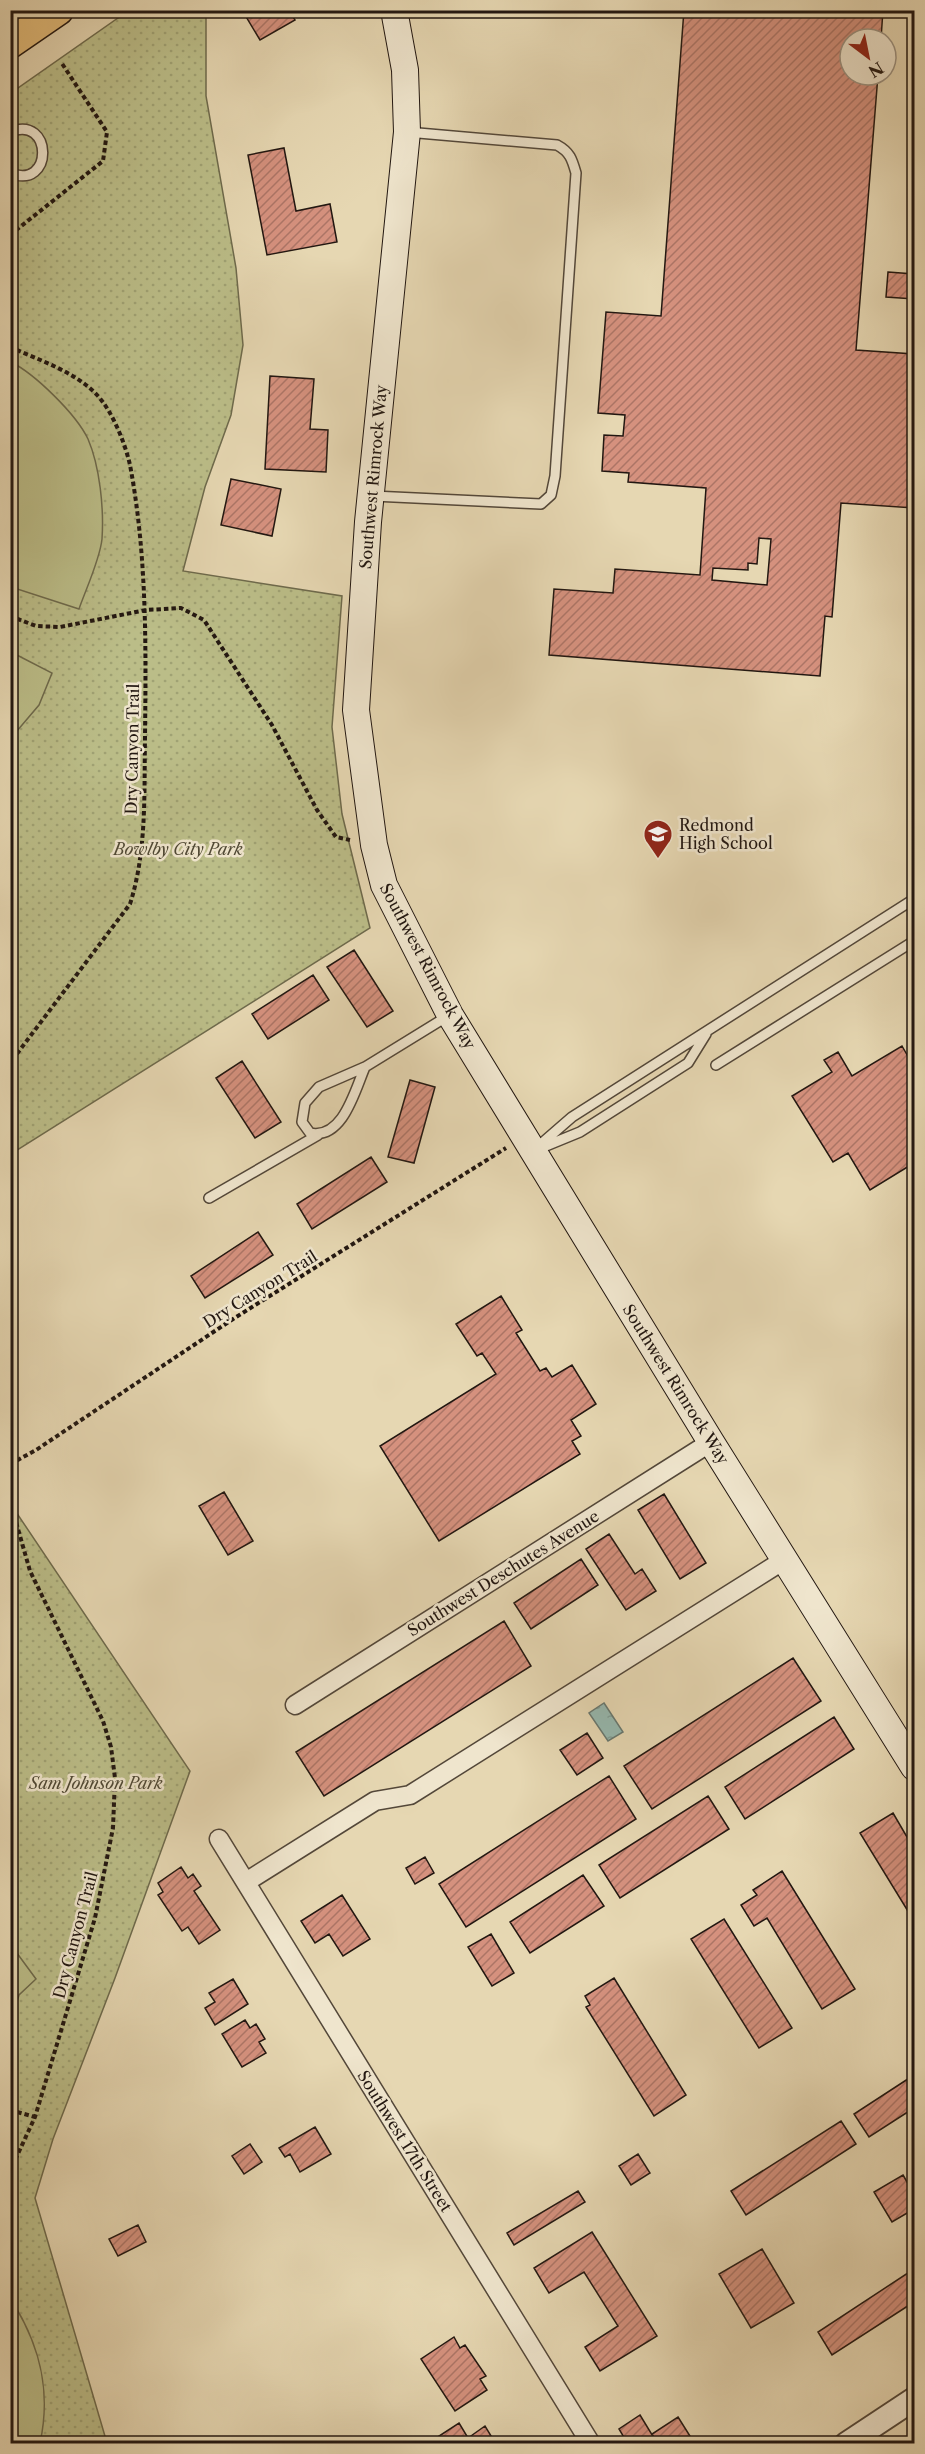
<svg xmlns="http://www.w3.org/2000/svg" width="925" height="2454" font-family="'Libre Caslon Text',serif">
<defs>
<pattern id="grass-dots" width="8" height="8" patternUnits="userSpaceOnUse" patternTransform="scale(1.5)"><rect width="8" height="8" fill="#bbbd88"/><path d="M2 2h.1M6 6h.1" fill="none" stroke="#a0a274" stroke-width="1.8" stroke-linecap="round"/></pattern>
<pattern id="water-ripples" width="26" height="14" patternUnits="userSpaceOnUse" patternTransform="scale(1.5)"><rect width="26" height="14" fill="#96b9b0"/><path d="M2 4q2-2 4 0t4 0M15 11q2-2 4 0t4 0" fill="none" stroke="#819e96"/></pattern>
<pattern id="building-hatch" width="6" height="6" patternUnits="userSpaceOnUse" patternTransform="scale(1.5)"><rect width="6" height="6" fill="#d5917e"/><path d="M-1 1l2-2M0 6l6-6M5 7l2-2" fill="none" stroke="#ac7566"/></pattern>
</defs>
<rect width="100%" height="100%" fill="#e6d7b2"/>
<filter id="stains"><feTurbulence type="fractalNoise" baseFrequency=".00333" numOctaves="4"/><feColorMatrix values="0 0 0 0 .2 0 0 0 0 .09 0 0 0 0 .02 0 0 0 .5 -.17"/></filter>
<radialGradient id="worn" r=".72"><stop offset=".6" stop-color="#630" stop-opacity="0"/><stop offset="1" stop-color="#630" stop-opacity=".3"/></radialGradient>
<path fill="url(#grass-dots)" stroke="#6e6a4c" stroke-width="1.5" d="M128,11H206V96L236,268L243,345L231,415L205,487L183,571L342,596L332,727L342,814L370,928L11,1154V93Z
M10,1503L190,1771L115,1978L53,2139L35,2198L107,2443H11Z"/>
<path fill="#bbbd88" stroke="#6e6a4c" stroke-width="1.5" d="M11,362C35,374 76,414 88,439C100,467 104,509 102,539C100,559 86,589 79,609L11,587Z
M11,652L52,673L39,705L11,738Z
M11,1945L36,1979L19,1995L11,2021Z
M15,2306C41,2349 51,2393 40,2443H11L10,2308Z"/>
<path fill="url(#water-ripples)" stroke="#687870" stroke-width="1.5" d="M604,1703L623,1732L608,1741L589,1713Z"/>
<path fill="url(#building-hatch)" stroke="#221711" stroke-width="1.5" fill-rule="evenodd" d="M242,10H289L295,20L260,40Z
M684,10H883L881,39H850V75H878L856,350L914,354V508L841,503L832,617L825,616L820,676L549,655L554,589L613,593L615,569L700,575L706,488L628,482L629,473L602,471L604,435L623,436L625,415L598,413L606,312L661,316ZM759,538L771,539L767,585L712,580L713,568L748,570V563L757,564Z
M284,148L296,211L330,204L337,242L267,255L248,155Z
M888,272L914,274V299L886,297Z
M270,376L314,379L310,429L328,430L326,472L265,469Z
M231,479L281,489L272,536L221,525Z
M354,950L393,1011L367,1027L327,967Z
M313,975L329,1000L268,1039L252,1014Z
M902,1046L914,1067V1163L870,1190L848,1153L833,1162L792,1096L832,1072L824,1060L838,1052L852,1076Z
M242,1061L281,1122L255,1138L216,1078Z
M410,1080L435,1087L414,1163L388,1157Z
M371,1157L387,1182L312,1229L297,1204Z
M258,1232L273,1255L205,1298L191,1276Z
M501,1296L522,1330L516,1333L540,1371L546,1368L552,1377L572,1365L596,1404L571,1420L581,1436L572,1441L580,1454L439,1541L380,1446L496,1374L482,1353L477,1356L456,1324Z
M224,1492L253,1541L228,1555L199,1506Z
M664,1494L706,1563L680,1579L638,1510Z
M609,1534L635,1574L642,1569L656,1591L626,1610L586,1549Z
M581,1559L598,1585L531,1629L514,1603Z
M504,1621L531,1666L324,1796L296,1752Z
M793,1658L821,1701L652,1809L624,1766Z
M834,1717L854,1749L745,1819L725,1787Z
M587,1733L603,1758L577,1775L560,1750Z
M609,1776L636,1819L466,1927L439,1884Z
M708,1796L729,1829L620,1898L599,1865Z
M893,1813L914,1849V1921L860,1833Z
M425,1857L434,1873L415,1884L406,1868Z
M181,1867L188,1878L193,1874L201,1886L194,1891L220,1930L199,1944L188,1927L182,1931L158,1895L163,1892L158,1883Z
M782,1871L855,1989L822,2009L767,1918L754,1926L741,1905L757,1895L753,1890Z
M583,1875L604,1906L530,1953L510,1922Z
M342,1895L370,1939L343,1956L329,1934L315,1943L301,1921Z
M724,1919L792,2028L759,2048L691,1939Z
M491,1934L514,1973L492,1986L468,1947Z
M614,1978L686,2095L654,2116L586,2007L590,2005L585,1996Z
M233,1979L248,2004L215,2025L205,2008L215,2002L209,1993Z
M245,2020L250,2028L256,2024L265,2039L259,2042L266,2053L242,2067L222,2034Z
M914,2075V2108L869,2137L854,2114Z
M841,2121L856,2144L746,2215L731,2191Z
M315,2127L331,2154L300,2172L290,2154L285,2157L279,2148Z
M250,2144L262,2162L244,2174L232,2156Z
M638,2154L650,2173L631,2185L619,2166Z
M903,2175L914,2194V2209L892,2222L874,2192Z
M578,2191L585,2202L514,2245L507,2233Z
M138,2225L146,2242L118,2256L109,2239Z
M592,2232L657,2336L600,2371L585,2347L618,2326L584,2272L549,2293L534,2268Z
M762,2249L794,2303L751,2328L719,2274Z
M914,2269V2302L832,2355L818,2332Z
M454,2337L460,2348L465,2345L486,2376L480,2379L487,2390L455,2411L421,2359Z
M640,2415L654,2438L644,2444H619L625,2439L619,2429Z
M678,2417L695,2444H658L652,2434Z
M459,2423L468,2438L485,2426L496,2444H436L433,2440Z"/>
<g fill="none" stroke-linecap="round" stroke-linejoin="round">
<g stroke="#534739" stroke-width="12">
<path id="service" d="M10,132C53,114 54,191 10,173
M373,496L541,504L551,495L555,476L576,173C572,159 570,152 557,145L407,132
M716,1065L914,941
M365,1067C355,1090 343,1140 310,1133L302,1122L305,1103L319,1087Z
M365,1067L448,1016
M541,1148L580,1132L688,1063L706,1034
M534,1150L572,1117L914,899
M209,1198L318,1135"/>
</g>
<g stroke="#534739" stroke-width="21">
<path id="minor" d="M295,1705L711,1442
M219,1839L591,2444
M246,1882L375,1801L410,1795L784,1560"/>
</g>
<g stroke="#534739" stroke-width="26">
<path id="tertiary" d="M846,2444L914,2399"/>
</g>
<g stroke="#221711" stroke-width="28">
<path id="secondary" d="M394,10L405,70L407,132L368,522L356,710L374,845L384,885L450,1015L711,1442L914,1767"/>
</g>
<g stroke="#221711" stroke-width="33">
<path id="trunk" d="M10,43L58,10"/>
</g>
<path stroke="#221711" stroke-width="4" stroke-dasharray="4.5 3" stroke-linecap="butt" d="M10,235L103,161L107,132L61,62
M10,347C39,360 76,372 98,396C113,413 125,443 130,465C147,555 146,646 145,737C144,793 147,851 130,904L10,1063
M10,616L36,626L60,627L146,610L181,608L204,620L272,725L317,810L336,837L350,840
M10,1272L14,1310V1400L10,1409
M10,1461L14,1462L36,1450L233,1319L506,1148
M10,1501L30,1571L103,1721L111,1747L115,1778L113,1828L95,1918L35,2117L10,2171
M10,2110L35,2117"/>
<use href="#service" stroke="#efe5cd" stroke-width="9"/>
<use href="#minor" stroke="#efe5cd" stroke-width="18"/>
<use href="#tertiary" stroke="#efe5cd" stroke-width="22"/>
<use href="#secondary" stroke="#efe5cd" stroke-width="26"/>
<use href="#trunk" stroke="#e3bc79" stroke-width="30"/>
</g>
<defs>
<g id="school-pin" transform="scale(1.5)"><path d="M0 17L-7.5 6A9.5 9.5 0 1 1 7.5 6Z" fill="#8f2418" stroke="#efe5cd"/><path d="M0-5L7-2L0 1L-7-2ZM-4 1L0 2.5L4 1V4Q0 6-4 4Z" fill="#fff"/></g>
</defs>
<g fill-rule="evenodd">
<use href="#school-pin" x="658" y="834"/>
</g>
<g text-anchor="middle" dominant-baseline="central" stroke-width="5" stroke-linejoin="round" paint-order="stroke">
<g font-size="16" fill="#221711" stroke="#efe5cd">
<text transform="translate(373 477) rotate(-85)">Southwest Rimrock Way</text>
<text transform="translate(132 749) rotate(-89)">Dry Canyon Trail</text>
<text transform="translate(428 966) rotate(62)">Southwest Rimrock Way</text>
<text transform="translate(260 1289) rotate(-32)">Dry Canyon Trail</text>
<text transform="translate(676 1384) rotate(58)">Southwest Rimrock Way</text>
<text transform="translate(503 1573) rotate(-32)">Southwest Deschutes Avenue</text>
<text transform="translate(75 1935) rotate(-75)">Dry Canyon Trail</text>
<text transform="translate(405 2141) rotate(58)">Southwest 17th Street</text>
</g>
<g font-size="16" fill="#221711" stroke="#efe5cd" text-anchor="start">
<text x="679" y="825">Redmond<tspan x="679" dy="18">High School</tspan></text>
</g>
<g font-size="16" font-style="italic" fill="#504935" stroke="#efe5cd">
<text x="178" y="849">Bowlby City Park</text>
<text x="96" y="1783">Sam Johnson Park</text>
</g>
</g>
<rect width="925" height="2454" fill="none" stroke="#e6d7b2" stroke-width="36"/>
<rect x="12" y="12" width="901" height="2430" fill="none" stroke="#221711" stroke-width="3"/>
<rect x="18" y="18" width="889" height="2418" fill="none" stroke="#221711" stroke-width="1.5"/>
<g transform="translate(868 57) rotate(148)"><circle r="28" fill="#efe5cd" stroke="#9d9382" stroke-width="1.5"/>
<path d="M0-4.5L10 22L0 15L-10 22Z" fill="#8f2418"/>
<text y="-9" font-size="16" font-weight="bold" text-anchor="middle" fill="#221711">N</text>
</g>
<rect width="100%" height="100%" filter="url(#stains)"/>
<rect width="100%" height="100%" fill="url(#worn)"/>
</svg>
